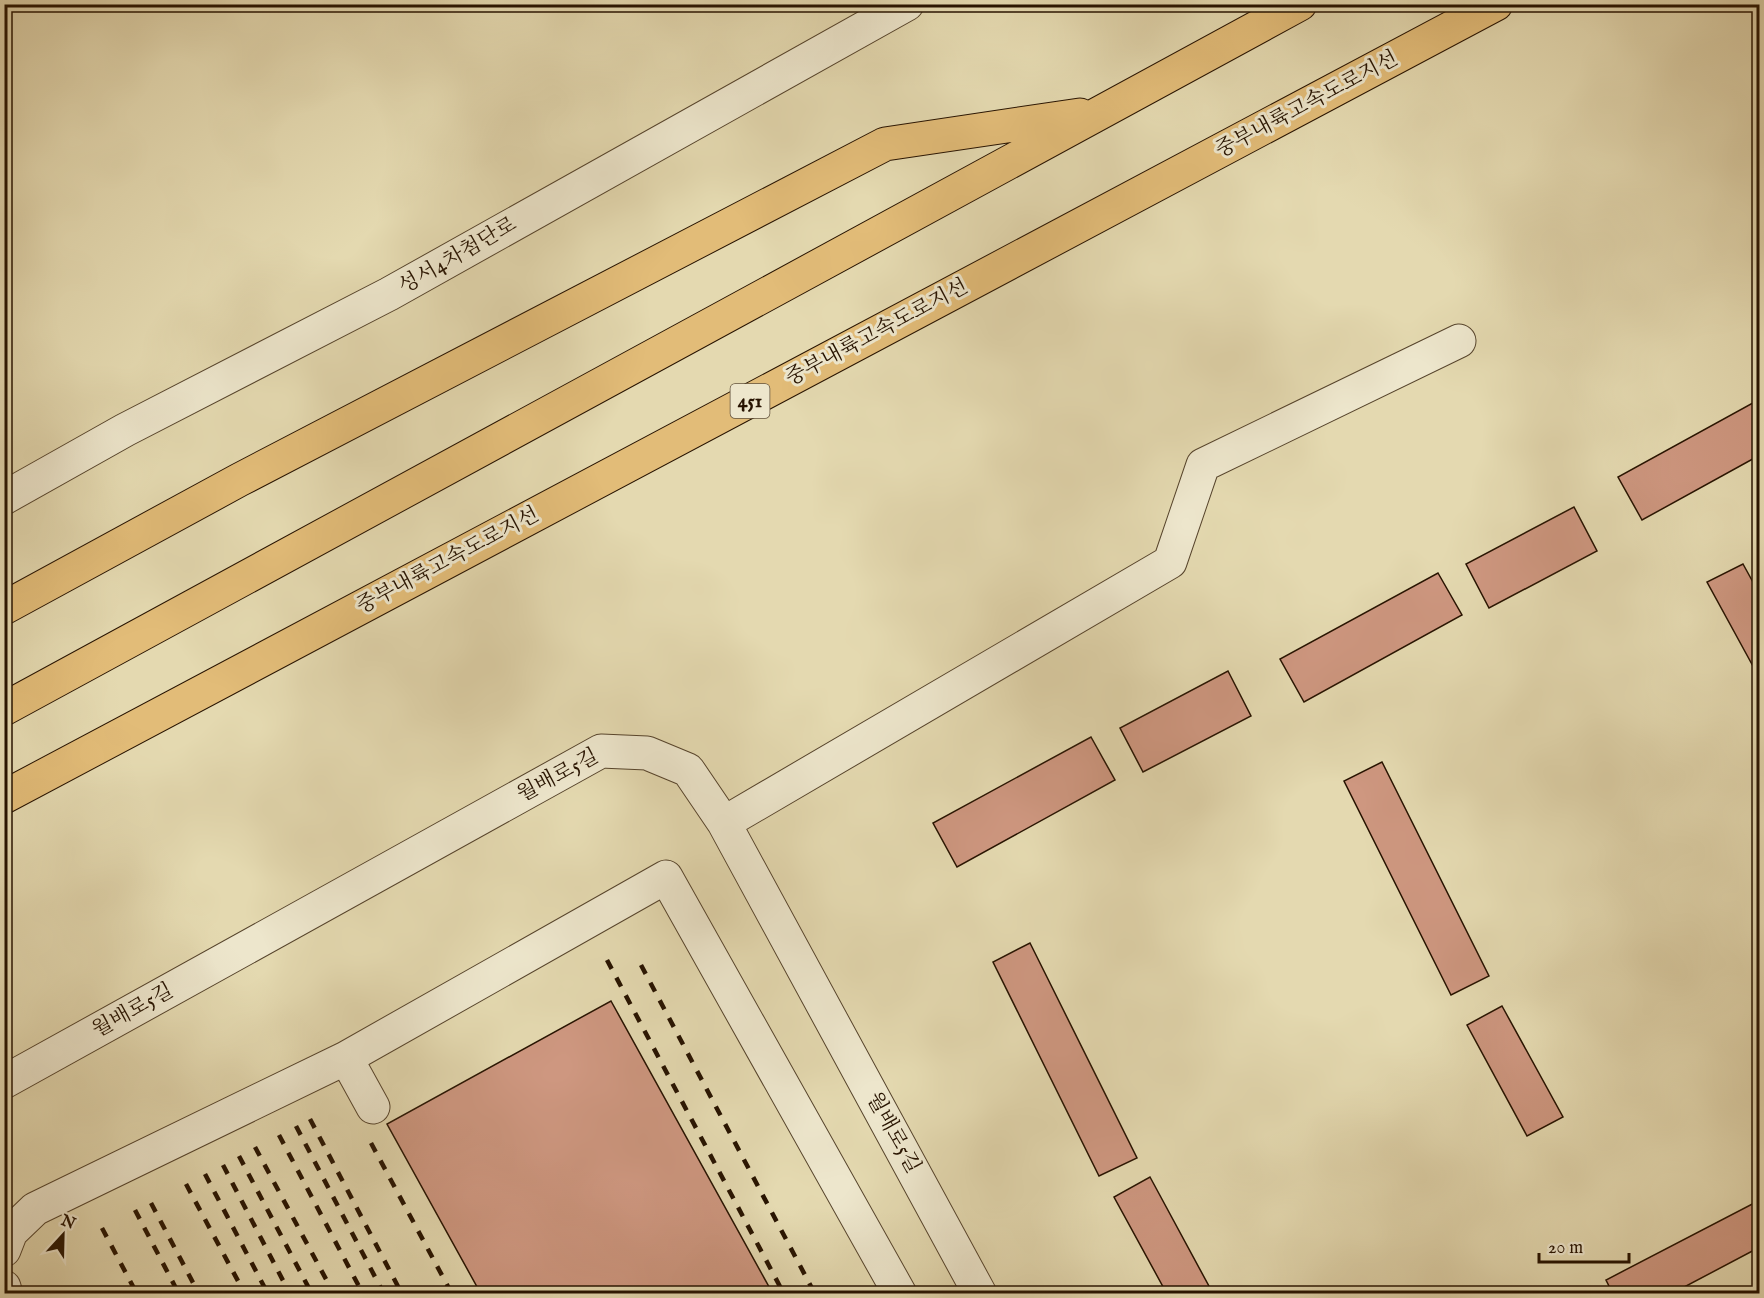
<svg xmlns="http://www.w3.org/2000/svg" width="1764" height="1298" font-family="'IM FELL English','Noto Serif KR',serif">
<rect width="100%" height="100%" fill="#e4d9b0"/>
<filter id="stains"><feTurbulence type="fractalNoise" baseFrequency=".00333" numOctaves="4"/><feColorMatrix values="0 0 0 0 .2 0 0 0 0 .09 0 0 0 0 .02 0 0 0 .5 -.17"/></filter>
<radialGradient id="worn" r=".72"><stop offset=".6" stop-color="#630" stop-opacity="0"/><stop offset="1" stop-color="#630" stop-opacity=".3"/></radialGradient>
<path fill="#ce9780" stroke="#271300" stroke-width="1.5" d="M1760,399V455L1642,520L1618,477Z
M1574,507L1597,551L1489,608L1466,564Z
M1743,564L1760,595V679L1707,582Z
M1438,573L1462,615L1304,702L1280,659Z
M1228,671L1251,716L1143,772L1120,728Z
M1091,737L1115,780L957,867L933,823Z
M1382,762L1489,976L1451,995L1344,781Z
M1030,943L1137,1158L1099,1176L993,962Z
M611,1001L773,1294H481L387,1124Z
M1502,1006L1563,1117L1527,1136L1467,1025Z
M1150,1177L1210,1288L1200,1294H1167L1114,1197Z
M1760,1200V1247L1671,1294H1613L1606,1280Z"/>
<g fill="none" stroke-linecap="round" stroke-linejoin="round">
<g stroke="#56442c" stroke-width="35">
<path id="minor" d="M4,498L125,430L389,294L907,4
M724,823L1170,562L1203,465L1459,341
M4,1082L601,751L647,753L688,770L724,823L980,1294
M373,1107L346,1058L666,877L900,1294
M4,1250L11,1232L35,1209L346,1058
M4,1287L6,1294"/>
</g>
<g stroke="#271300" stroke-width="35">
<path id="highway" d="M4,608L239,480L885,144L1080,115
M4,709L1300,4
M4,797L1496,4"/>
</g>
<use href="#minor" stroke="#ede6cc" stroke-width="33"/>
<use href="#highway" stroke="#e2bc78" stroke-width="33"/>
<path stroke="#271300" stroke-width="4.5" stroke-dasharray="10 10" stroke-linecap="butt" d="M607,960L784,1294
M641,965L815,1294
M310,1119L402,1294
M296,1126L384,1294
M279,1135L363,1294
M371,1143L452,1294
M255,1147L334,1294
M239,1156L312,1294
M223,1165L290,1294
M205,1174L268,1294
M186,1184L245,1294
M151,1203L199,1294
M135,1210L179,1294
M102,1228L137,1294
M715,1292L716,1294"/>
</g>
<g text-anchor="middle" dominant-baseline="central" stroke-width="6" stroke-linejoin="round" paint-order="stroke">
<rect fill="#ede6cc" stroke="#62523d" stroke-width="1.5" x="730.5" y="384" width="39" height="34" rx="4.5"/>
<g font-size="20" font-weight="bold" fill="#271300">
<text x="750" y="401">451</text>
</g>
<g font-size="21" fill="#271300" stroke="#ede6cc">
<text transform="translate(1307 105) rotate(-28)">중부내륙고속도로지선</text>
<text transform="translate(458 256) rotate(-30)">성서4차첨단로</text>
<text transform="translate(877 333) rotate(-28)">중부내륙고속도로지선</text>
<text transform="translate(448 561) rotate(-28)">중부내륙고속도로지선</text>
<text transform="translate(558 776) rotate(-28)">월배로5길</text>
<text transform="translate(133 1011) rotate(-29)">월배로5길</text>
<text transform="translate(893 1133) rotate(61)">월배로5길</text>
</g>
</g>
<rect width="1764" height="1298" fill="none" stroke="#e4d9b0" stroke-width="24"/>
<rect x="6" y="6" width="1752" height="1286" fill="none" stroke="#271300" stroke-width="3"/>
<rect x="12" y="12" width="1740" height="1274" fill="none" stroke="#271300" stroke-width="1.5"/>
<g transform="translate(63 1235) rotate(22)" stroke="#ede6cc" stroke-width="4.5" paint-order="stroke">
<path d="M0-4.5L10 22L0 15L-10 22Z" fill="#271300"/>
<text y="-9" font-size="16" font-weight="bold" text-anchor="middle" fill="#271300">N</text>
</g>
<path d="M1539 1253v9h90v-9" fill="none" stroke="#271300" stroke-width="3"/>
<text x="1548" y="1253" font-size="18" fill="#271300" stroke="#ede6cc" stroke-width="4.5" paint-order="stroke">20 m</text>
<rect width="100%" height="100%" filter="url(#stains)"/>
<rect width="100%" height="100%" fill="url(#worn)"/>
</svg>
